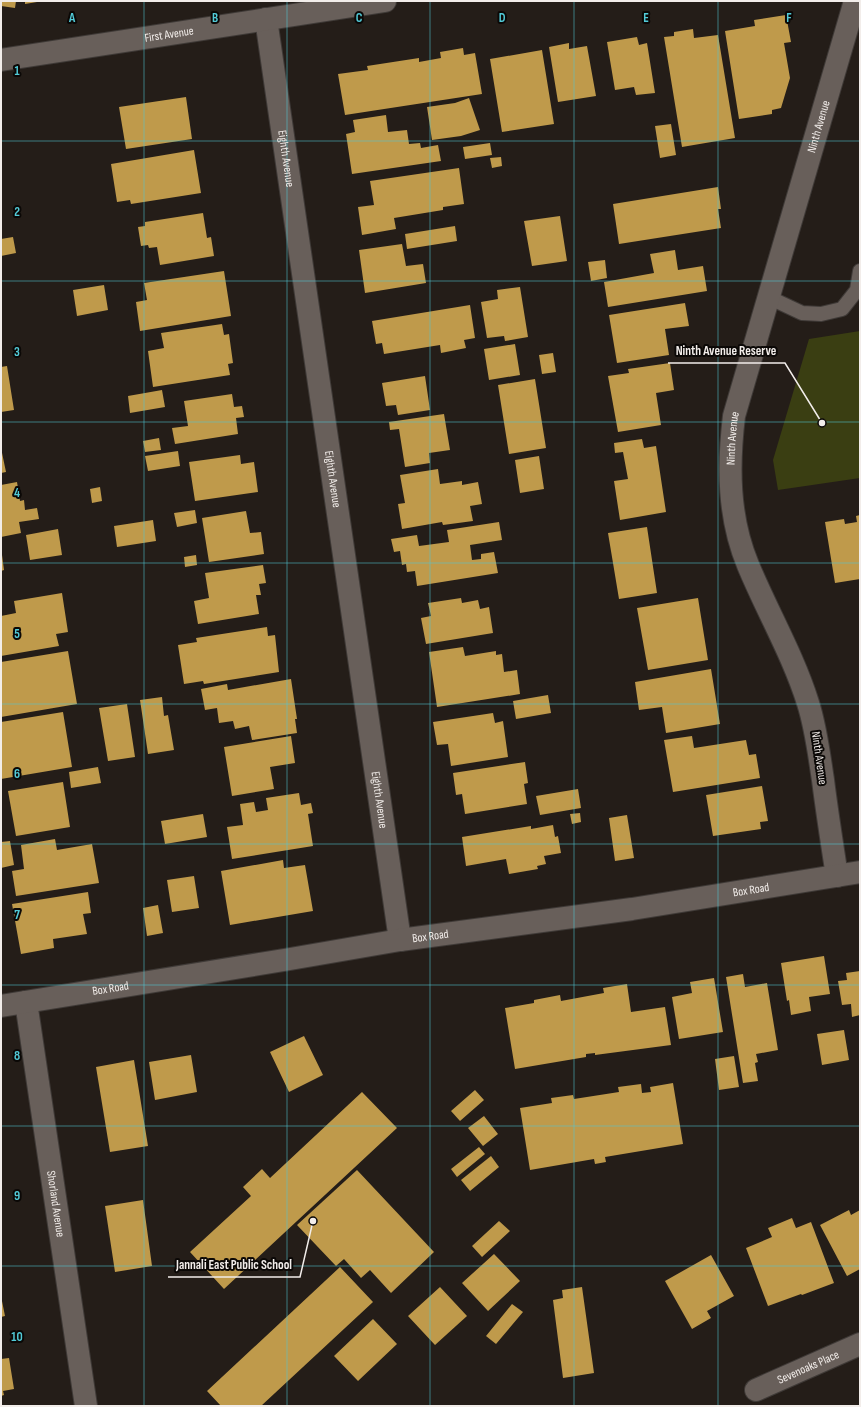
<svg xmlns="http://www.w3.org/2000/svg" width="861" height="1407" font-family="'Sofia Sans Condensed',sans-serif">
<rect width="100%" height="100%" fill="#241d18"/>
<path fill="#3a3e12" d="M860,331V478L778,490L773,460L809,339Z"/>
<path fill="#bf9a4b" d="M1,1H16L15,8L1,6Z
M25,1H37V2L25,4Z
M786,15L791,42L784,43L790,78L781,108L772,110V114L739,119L725,31L755,26L754,20Z
M693,29L694,38L718,35L735,138L682,147L664,37L674,36V32Z
M637,37L639,45L647,43L655,93L636,95L634,87L615,90L607,42Z
M569,43V49L587,46L596,96L558,102L549,47Z
M463,48L464,55L475,53L482,94L345,115L338,74L368,70L367,66L419,58V62L441,58L440,52Z
M542,50L554,124L502,132L490,59Z
M186,97L192,139L126,149L119,107Z
M469,98L480,130L461,136L432,140L427,107L455,103Z
M386,115L388,132L407,130L409,144L420,143L421,148L438,145L441,161L352,174L346,134L355,132L353,120Z
M671,124L676,155L660,158L655,126Z
M490,143L492,155L465,159L463,147Z
M194,150L201,193L131,204L130,200L117,202L111,164Z
M501,157L502,166L492,168L490,158Z
M459,168L464,204L443,207V210L394,218L396,229L362,235L358,207L374,205L370,181Z
M718,187L721,209H718L721,228L619,244L613,204Z
M203,213L207,238L211,237L214,256L160,265L157,247L149,248L148,245L141,246L138,227L145,226V222Z
M560,216L567,261L532,266L524,221Z
M455,226L457,241L407,249L405,234Z
M13,237L16,253L1,256V239Z
M402,244L406,266L423,264L426,283L365,293L359,250Z
M675,250L678,270L703,266L707,291L608,307L604,282L654,273L650,254Z
M605,260L607,278L591,281L588,262Z
M224,271L231,316L140,331L136,302L147,300L144,283Z
M104,285L108,310L77,316L73,290Z
M520,287L528,337L505,341L504,336L487,338L481,302L498,299L497,290Z
M685,303L689,326L665,329L669,355L617,363L609,315Z
M470,305L475,338L464,340L466,348L441,353L440,345L384,354L382,343L376,344L372,321Z
M222,324L224,335L229,334L233,363L228,364L230,375L153,387L148,351L164,348L161,333Z
M515,344L520,375L489,380L484,349Z
M553,353L556,372L542,374L539,355Z
M670,363L674,390L656,393L661,425L618,432L608,376L629,373L628,369Z
M7,366L14,410L1,412V367Z
M425,376L430,410L398,415L396,405L386,406L382,383Z
M535,379L546,448L509,454L498,385Z
M162,390L165,407L130,413L128,396Z
M232,394L234,407L242,406L244,417L236,418L238,434L175,444L172,428L188,426L184,401Z
M444,414L450,450L429,453L430,463L405,467L399,429L390,430L389,422Z
M159,438L161,450L145,452L143,441Z
M642,439L644,448L656,446L666,512L620,520L614,481L628,479L623,452L615,453L614,443Z
M1,448L6,472L1,473Z
M178,451L180,466L148,471L145,456Z
M240,455L241,464L254,462L258,492L195,501L189,462Z
M539,456L544,489L520,493L515,460Z
M438,469L440,484L462,481V485L478,482L482,504L470,506L473,521L443,525L442,522L402,529L398,504L405,503L400,475Z
M17,482L20,501L24,500L25,510L37,508L39,519L19,522L21,533L1,537V485Z
M100,487L102,501L92,503L90,489Z
M195,510L197,523L177,527L174,513Z
M246,511L250,533L261,532L264,554L209,562L202,518Z
M860,515V579L835,583L825,522L844,519L845,524L857,522L856,516Z
M153,520L156,541L117,547L114,526Z
M499,522L502,540L470,545L472,560L481,559V554L494,552L498,573L417,586L415,571L407,572L406,564L402,565L400,551L394,552L391,539L417,535L419,546L449,542L447,530Z
M647,527L657,593L619,599L608,533Z
M58,529L62,555L30,560L26,535Z
M2,555L4,570L1,571V556Z
M196,555L197,565L185,567L184,557Z
M263,565L266,583L259,584L261,595H256L259,614L198,624L194,601L209,598L205,573Z
M62,593L68,632L56,634L59,646L1,656V616L16,613L14,601Z
M461,598L462,603L478,600L480,609L489,607L493,633L426,644L421,618L431,616L428,603Z
M698,598L708,660L648,670L637,608Z
M267,627L268,636L275,635L279,672L204,684L203,681L184,684L178,645L197,642L196,638Z
M463,647L465,656L496,651V655L502,654L504,672L517,670L520,694L437,707L429,652Z
M68,651L77,704L1,717V662Z
M711,669L720,724L666,733L662,707L639,710L635,682Z
M291,679L297,719H295L297,733L252,740L249,726L235,729L233,721L219,723L217,708L205,710L201,689L227,684L228,690Z
M548,695L551,713L516,719L513,701Z
M162,697L164,716L168,715L174,750L148,754L140,700Z
M127,704L135,757L108,761L99,708Z
M63,712L72,767L1,779V722Z
M493,713L495,723L503,721L508,757L451,766L448,744L437,745L433,722Z
M291,736L295,763L270,767L274,789L232,796L224,747Z
M692,736L694,748L746,740L749,755L756,754L760,778L673,792L664,740Z
M525,762L528,783L524,784L527,804L465,814L462,794L456,795L453,773Z
M98,767L101,783L71,788L69,772Z
M63,782L70,827L16,836L8,791Z
M762,786L768,821L760,822L761,829L713,836L706,795Z
M578,789L581,808L540,815L536,796Z
M299,793L301,805L311,803L313,813L308,814L313,846L232,859L227,827L243,825L240,804L254,802L256,812L268,810L266,798Z
M580,813L581,822L572,824L570,814Z
M203,814L207,837L165,844L161,821Z
M627,815L634,858L615,861L609,818Z
M553,825L555,837L558,836L561,853L544,856L546,864L537,866L538,869L509,874L506,859L466,866L462,837L531,826V829Z
M55,839L57,850L92,844L99,883L16,896L12,871L24,869L21,845Z
M10,841L14,865L1,868V842Z
M283,860L284,868L305,865L313,911L230,925L221,871Z
M194,876L199,908L172,912L167,880Z
M88,892L91,913L83,914L87,934L53,939L54,948L21,954L12,904Z
M158,905L163,933L147,936L143,908Z
M824,956L830,994L809,997L811,1011L791,1015L789,1000L787,1001L781,963Z
M860,971V1015L852,1017L851,1004L842,1005L838,981L847,980L846,973Z
M743,974L745,987L767,983L778,1050L756,1054L758,1062L755,1063L758,1081L743,1083L726,977Z
M714,978L723,1032L679,1039L672,997L692,993L690,982Z
M627,984L631,1012L665,1007L671,1045L595,1055V1053L586,1054V1057L515,1069L505,1008L534,1003V1000L560,995L561,1001L604,993L603,988Z
M844,1030L849,1060L822,1065L817,1034Z
M304,1036L323,1075L289,1092L270,1052Z
M191,1055L197,1092L155,1100L149,1062Z
M734,1056L739,1087L719,1090L715,1059Z
M134,1060L148,1146L110,1152L96,1067Z
M673,1083L683,1144L605,1157L606,1162L595,1164L594,1159L530,1170L520,1108L552,1103L551,1098L573,1095L574,1099L619,1092L618,1087L641,1084L642,1093L651,1092L650,1087Z
M475,1090L484,1100L460,1121L451,1111Z
M362,1092L397,1128L224,1289L190,1252L251,1196L243,1187L262,1169L270,1178Z
M484,1116L498,1134L483,1146L468,1128Z
M479,1147L485,1154L457,1177L451,1169Z
M491,1156L499,1167L470,1191L461,1180Z
M357,1170L434,1252L391,1293L370,1270L361,1278L344,1259L336,1266L297,1225Z
M143,1200L152,1266L115,1272L105,1206Z
M849,1210L851,1215L860,1210V1269L847,1276L820,1225Z
M792,1218L796,1228L811,1222L834,1283L802,1295L801,1294L768,1306L746,1248L772,1237L768,1228Z
M499,1221L510,1231L482,1257L472,1246Z
M494,1254L520,1281L488,1311L462,1283Z
M711,1255L734,1296L707,1311L711,1318L692,1329L665,1281Z
M340,1267L373,1302L261,1406H221L207,1391Z
M440,1287L467,1316L435,1345L408,1316Z
M582,1287L594,1373L563,1378L553,1300L563,1298L562,1290Z
M1,1296L5,1316L1,1317Z
M512,1304L523,1312L496,1344L486,1336Z
M373,1319L397,1344L358,1381L334,1356Z
M9,1358L14,1389L3,1391L4,1395L1,1396V1359Z"/>
<g fill="none" stroke-linecap="round" stroke-linejoin="round">
<g stroke="#3f3a37" stroke-width="16">
<path id="lane" d="M768,297L802,313L821,314L842,309L857,290L860,271"/>
</g>
<g stroke="#3f3a37" stroke-width="24">
<g id="street">
<path id="s1" d="M266,19L400,940"/>
<path id="s2" d="M1,60L385,1"/>
<path id="s3" d="M837,876C832,844 827,812 823,780C819,754 816,728 808,703C793,655 767,611 748,565C728,517 728,466 734,416L855,1"/>
<path id="s4" d="M26,1002L86,1406"/>
<path id="s5" d="M1,1006L290,959L400,940L632,909L860,872"/>
<path id="s6" d="M756,1390L860,1344"/>
</g>
</g>
<use href="#lane" stroke="#685f5a" stroke-width="14"/>
<use href="#street" stroke="#685f5a" stroke-width="22"/>
</g>
<path fill="none" stroke="#52cbd8" stroke-width="1" stroke-opacity="0.55" d="M144,1V1406M287,1V1406M430,1V1406M574,1V1406M718,1V1406M1,141H860M1,281H860M1,422H860M1,563H860M1,704H860M1,844H860M1,985H860M1,1126H860M1,1266H860"/>
<g text-anchor="middle" dominant-baseline="central" stroke-width="4" stroke-linejoin="round" paint-order="stroke">
<g font-size="12" fill="#f2edea" stroke="#0b0806">
<text stroke="none"><textPath href="#s2" startOffset="170">First Avenue</textPath></text>
<text stroke="none"><textPath href="#s3" startOffset="779">Ninth Avenue</textPath></text>
<text stroke="none"><textPath href="#s1" startOffset="141">Eighth Avenue</textPath></text>
<text stroke="none"><textPath href="#s3" startOffset="455">Ninth Avenue</textPath></text>
<text stroke="none"><textPath href="#s1" startOffset="465">Eighth Avenue</textPath></text>
<text transform="translate(819 758) rotate(82)">Ninth Avenue</text>
<text stroke="none"><textPath href="#s1" startOffset="789">Eighth Avenue</textPath></text>
<text stroke="none"><textPath href="#s5" startOffset="759">Box Road</textPath></text>
<text stroke="none"><textPath href="#s5" startOffset="435">Box Road</textPath></text>
<text stroke="none"><textPath href="#s5" startOffset="111">Box Road</textPath></text>
<text stroke="none"><textPath href="#s4" startOffset="204">Shorland Avenue</textPath></text>
<text stroke="none"><textPath href="#s6" startOffset="57">Sevenoaks Place</textPath></text>
</g>
</g>
<g font-size="13" text-anchor="middle" font-weight="bold" fill="#52cbd8" stroke="#0b0806" stroke-width="4" stroke-linejoin="round" paint-order="stroke">
<text x="72" y="22">A</text>
<text x="215" y="22">B</text>
<text x="359" y="22">C</text>
<text x="502" y="22">D</text>
<text x="646" y="22">E</text>
<text x="789" y="22">F</text>
<text x="17" y="75">1</text>
<text x="17" y="216">2</text>
<text x="17" y="356">3</text>
<text x="17" y="497">4</text>
<text x="17" y="638">5</text>
<text x="17" y="778">6</text>
<text x="17" y="919">7</text>
<text x="17" y="1060">8</text>
<text x="17" y="1200">9</text>
<text x="17" y="1341">10</text>
</g>
<path fill="none" stroke="#f2edea" stroke-width="1.5" d="M822 423L785 363H668M313 1221L300 1277H168"/>
<g fill="#f2edea" stroke="#0b0806" stroke-width="1.5">
<circle cx="822" cy="423" r="4"/>
<circle cx="313" cy="1221" r="4"/>
</g>
<g font-size="13" text-anchor="middle" font-weight="bold" fill="#f2edea" stroke="#0b0806" stroke-width="4" stroke-linejoin="round" paint-order="stroke">
<text x="726" y="355">Ninth Avenue Reserve</text>
<text x="234" y="1269">Jannali East Public School</text>
</g>
<rect width="861" height="1407" fill="none" stroke="#f2edea" stroke-width="4"/>
</svg>
